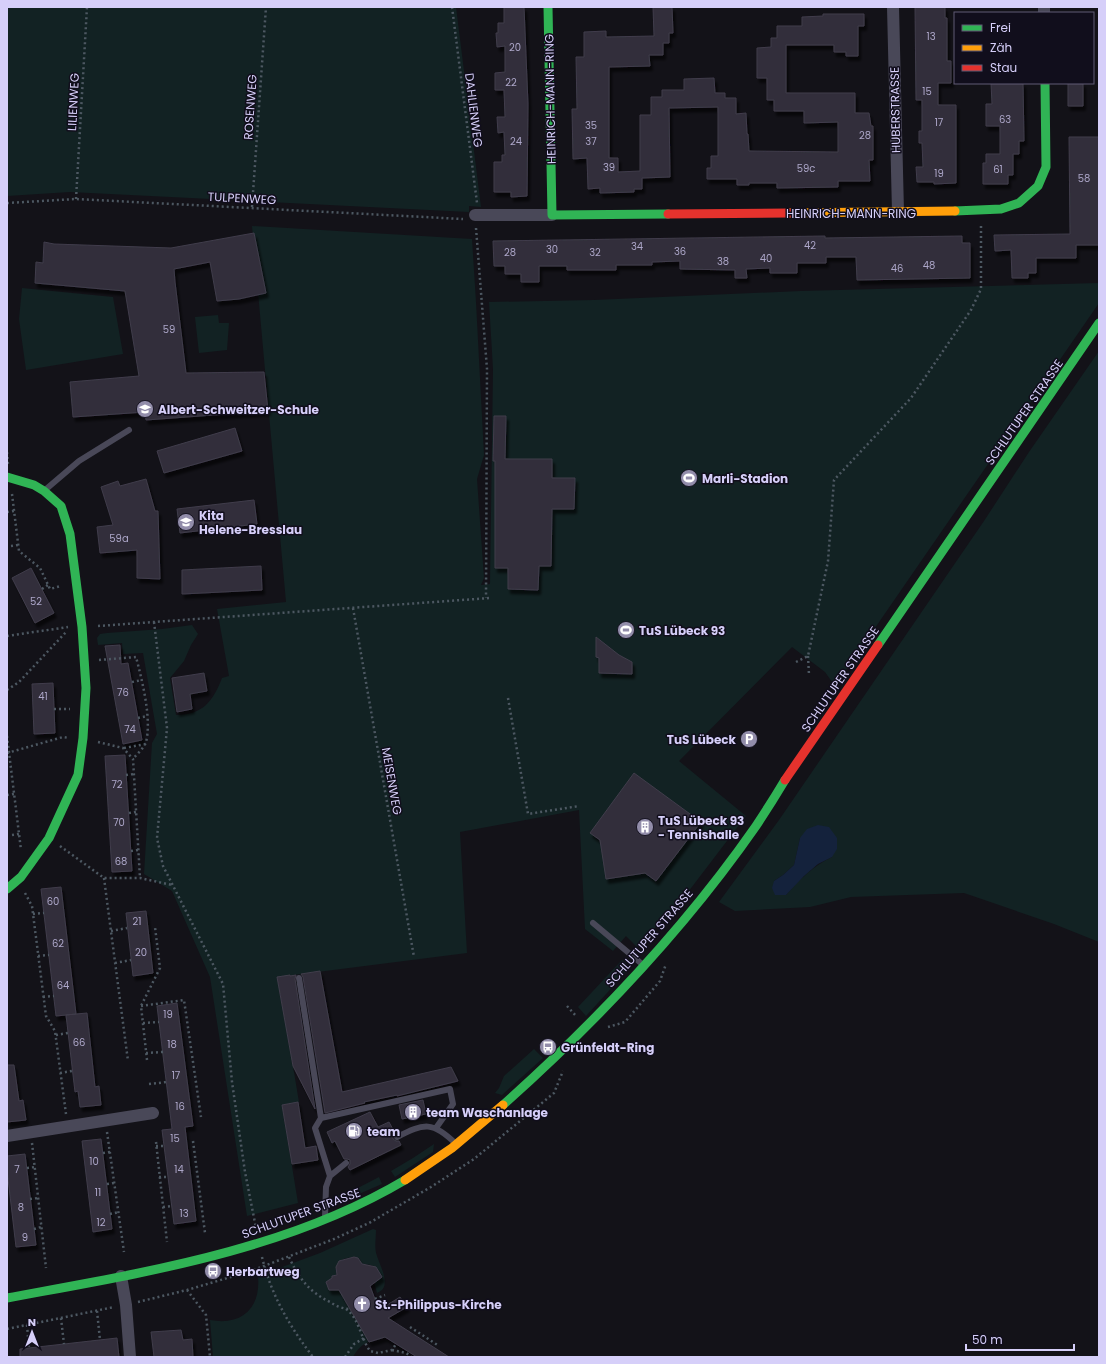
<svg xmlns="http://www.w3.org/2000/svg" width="1106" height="1364" font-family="Poppins,sans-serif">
<defs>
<filter id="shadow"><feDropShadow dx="2.5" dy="4.5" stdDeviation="1" flood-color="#0009"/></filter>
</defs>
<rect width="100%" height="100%" fill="#131218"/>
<path fill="#122223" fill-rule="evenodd" d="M7,7H456L481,207L469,206V212L70,192L7,196Z
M252,226L472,239L476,302L484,455L477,479L484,578L481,585L490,584L493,369L489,302L594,300L801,291L1099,283V303L835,686L825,672L792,647L679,761L746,816L685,896L637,947L626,936L613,951L585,929L579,810L460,832L467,953L278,977L299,1102L282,1105L298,1203L247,1216L210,977L172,891L144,874L152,743L157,734L143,653L123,654L122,643L98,645L97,638L100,634L107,633L162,629L192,625L198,634L191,645L184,661L170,678L176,715C203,715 213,701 222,678L229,676L217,609L286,602Z
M22,288L113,297L123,354L26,370L19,319Z
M218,315L219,323H229L227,350L199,353L195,317Z
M1099,351V942L1054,924L964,893L851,897L810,907L735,911L719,902L779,820L984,521L1029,452ZM800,838L832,857C812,867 801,878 786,895L774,881L783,875L794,865Z
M622,960L626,963L628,970L586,1016L578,1007Z
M534,1049L543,1058L502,1095L495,1093L499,1088L504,1076Z
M434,1144L433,1152L395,1177L391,1171L413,1158Z
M379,1177L382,1184L336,1204L334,1197L352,1191Z
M373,1229L376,1230C376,1239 374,1248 377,1256C380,1266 393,1288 377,1293L374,1282L381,1276C378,1267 371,1263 362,1265L360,1259L356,1257C341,1258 336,1260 336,1275L332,1276V1278L326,1282L329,1289L338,1288L369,1342C362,1344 356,1351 353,1357H213L210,1320C242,1326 261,1308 258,1276L320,1253Z"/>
<path fill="#14223c" d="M818,825L829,827L837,838V849L832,857L818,864L804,876L786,895H775L772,888L774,881L783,875L794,865L800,838L807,829Z"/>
<path fill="#312f3a" stroke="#403c4b" filter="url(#shadow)" d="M504,7H524L528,104L527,196L511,197V192H494V162H502V155H505L504,132L498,133L497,117H505L504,90H495V73L505,72V46L497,47L496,33H498V23H504Z
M653,7H672L673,33H669V43H663V55H649L650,66L609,67V158H618V172L640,171V115H651V97H662V90H684V79L714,78L715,93H725V98H736V114L746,113L747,134H748L749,151L838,152V122L804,123V111H774V100H767V78H757V48L771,47V38H777V26H802V17L823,16V14H864V26H858V56H846V52H834V45H786V93H855V113H869L871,126H873V160H869L870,181H838V187L777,188V183H749V185H737V179H707V168H711V156H718V107L669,108L670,177L642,178V189H634V192L600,193V188L588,189L587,158L573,159L572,109H577L576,57H584V32L606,31V37L654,36Z
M915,7H945V18H947V61H951V83H938V105H956V183L934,184V182H917L916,167H923L922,143H919V131H922V100H916Z
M991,83H1023L1024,141H1019V154H1013V175H1008V184H983V163H986V154H1000V126H986V104H992Z
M1068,83H1083V106H1068Z
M1069,137H1099V245H1076V258H1036V273H1028V278H1012L1011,250L995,251L994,235L1070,234Z
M254,233L266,293L239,299L217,301L210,262L174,269L175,282L186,373L264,372L268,411L146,420L145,412L73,417L70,382L139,376L125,291L35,283L36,262L43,263L44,242L54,244L171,248Z
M825,236V238L962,236V243H970V278L857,280L856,257H826V263H797V273H770V268L746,269L747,278H735V270L680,269V261L652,262V265H616V270H567V266H539V282H521V274H505V266H494L493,241Z
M494,416H506L505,459H552V478H575L574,509H552L551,566H539L538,590L508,589V568H495V461H493Z
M235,428L242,451L164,473L157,451Z
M146,479L155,511H158L160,579L137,578V550L100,553L97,527L113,525L101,487L118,481L120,486Z
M254,500L257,524L180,533L177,509Z
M261,566L262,590L182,594V570Z
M31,568L54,613L35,623L12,578Z
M596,637L619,655L632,662V674L599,673V658L596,657Z
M120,645L121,664L128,663L142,740L123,744L105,646Z
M204,673L207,691L190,694L192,709L177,712L172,678Z
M53,683L55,733L34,734L32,684Z
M125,755L132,871L112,872L105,756Z
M634,773L701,822L656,881L645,873L606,879L600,840L590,833Z
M61,887L76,1014L56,1016L41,889Z
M146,911L153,973L133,976L126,913Z
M320,971L342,1092L451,1067L458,1081L397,1096V1095L364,1102L365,1103L325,1113L303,977L301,974Z
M290,975V976L296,975L295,979L315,1109L293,1066L277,977Z
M177,1003L193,1126L185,1127L196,1221L174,1224L162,1130L172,1129L157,1006Z
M87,1013L95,1087L99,1086L101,1105L80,1107L78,1091L75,1092L66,1015Z
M7,1065H14L19,1101L23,1100L26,1120L7,1122Z
M423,1100L426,1114L402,1119L399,1105Z
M298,1102L305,1148L316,1146L318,1160L292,1164L282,1105Z
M370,1112L378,1127L389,1122L395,1133L393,1136V1139L396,1141H399L401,1145L350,1170L348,1167L350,1164V1160L347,1159H344L335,1141L332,1143L327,1132Z
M101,1139L112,1229L93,1232L82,1141Z
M25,1154L36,1245L16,1247L7,1170V1156Z
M354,1257L358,1258L362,1264L376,1267L382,1277L370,1286L379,1310L400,1297L407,1307L388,1318L449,1357H417L385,1337L369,1342L339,1290H329L326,1282L332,1278V1276L337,1275L336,1267L339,1261Z
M181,1330L183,1340L192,1339L193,1357H154L151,1332Z
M117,1338L119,1357H20V1349Z"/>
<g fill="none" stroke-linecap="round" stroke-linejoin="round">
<path stroke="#4d5862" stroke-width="2.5" stroke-dasharray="2 3" stroke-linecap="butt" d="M452,7L477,203
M76,199L87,7
M7,203L76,199L463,219
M252,207L266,7
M476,228L487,369L486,598
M7,452L8,464
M12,494L19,551L40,568L50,589L61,586
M7,512L14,511
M11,546L18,545
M42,589L48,585
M353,608L414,957
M154,622L167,728L157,838L163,866L223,984L232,1082L245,1172L256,1228
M98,626L490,598
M7,636L68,627
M808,656L809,675
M99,660L136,657C142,680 152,719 146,742C144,748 137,754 133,759
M796,662L808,656L828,561L834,480L911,398L971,310L981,289V226
M132,682L142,680
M7,690L19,682L67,631
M508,698L528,814L579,806
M54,709H70
M138,718L147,716
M7,736L21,850
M98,742L123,748L133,759L140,878
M124,748L146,744
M7,753L63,737L69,738
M126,775L134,774
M7,795L14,794
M129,813L136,812
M12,835L19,834
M60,846L104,878H140L172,885
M131,851L138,850
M104,878L128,1061
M25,893L32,906L46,1016L55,1031L66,1114
M33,914L44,913
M111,931L127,928
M38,956L49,955
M115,963L131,960
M43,997L54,996
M141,1006L184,1000L201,1117
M567,1006L576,1016
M143,1023L159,1022
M608,1027L625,1022L660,981L666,964
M56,1035L68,1033
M146,1053L163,1052
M147,1060L141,1006L160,968L155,927
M60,1073L72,1071
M149,1084L167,1082
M107,1132L124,1252
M193,1141L205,1233
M156,1142L167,1242
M32,1143L46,1268
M156,1146H164
M103,1153L110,1152
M27,1168L35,1167
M159,1177H168
M107,1184L114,1183
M30,1199L38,1198
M163,1207L172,1206
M110,1214L119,1212
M34,1229L41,1227
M262,1257C271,1295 290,1327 313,1357
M289,1257C298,1277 309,1292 330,1302C336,1306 343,1309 350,1309
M187,1290L206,1315L210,1357
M375,1299L385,1295
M138,1302L187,1290L251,1271L334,1239L369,1223L431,1187L474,1159L554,1093L563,1071
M346,1309C359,1318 361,1339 370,1351L378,1353L392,1350L396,1344
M97,1311L100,1340
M61,1318L64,1344
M27,1325L29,1348
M410,1327L439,1346
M7,1329L114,1307
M392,1350L406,1353L411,1356
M345,1357L354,1344L366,1337"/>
<path stroke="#494858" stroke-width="6" d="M45,490L79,461L129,430
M593,923L642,964
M299,978L321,1118
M397,1137C424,1123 433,1121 456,1144
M330,1176L315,1128L321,1118L450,1089L453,1104L436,1128
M325,1217L326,1187L330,1176L346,1163"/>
<path stroke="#494858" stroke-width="12" d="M893,7L898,212
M1044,7V13
M475,215H552
M7,1136L153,1113
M121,1276L126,1305L130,1357"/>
<path stroke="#30b455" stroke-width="9" d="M548,7L552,215L668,214
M955,211L1001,209L1019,203L1038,186L1046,167L1045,83
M7,477L34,485L44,491L61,506L70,534L82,627L86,688L83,738L78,775L49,838L21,877L7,889
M878,645L1099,323
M503,1105C596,1022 685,928 756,826C766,811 776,795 785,780
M7,1298C141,1273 286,1251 405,1180"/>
<path stroke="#ff9f0a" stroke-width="9" d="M789,213L955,211
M405,1180L452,1148L503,1105"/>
<path stroke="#e5322d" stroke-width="9" d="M668,214L789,213
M785,780L878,645"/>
</g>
<defs>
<g id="school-disc" transform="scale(0.9)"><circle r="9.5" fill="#928daa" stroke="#110e1c"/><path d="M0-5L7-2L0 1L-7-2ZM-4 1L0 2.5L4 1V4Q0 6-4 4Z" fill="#fff"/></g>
<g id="stadium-disc" transform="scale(0.9)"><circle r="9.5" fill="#928daa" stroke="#110e1c"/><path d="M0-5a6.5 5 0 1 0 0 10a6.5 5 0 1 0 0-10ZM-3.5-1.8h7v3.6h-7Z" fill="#fff"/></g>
<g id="parking-disc" transform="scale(0.9)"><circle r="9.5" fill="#928daa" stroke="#110e1c"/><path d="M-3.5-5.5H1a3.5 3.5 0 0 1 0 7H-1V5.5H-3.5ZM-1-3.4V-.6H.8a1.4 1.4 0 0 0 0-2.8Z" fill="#fff"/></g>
<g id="building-disc" transform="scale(0.9)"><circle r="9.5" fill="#928daa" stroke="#110e1c"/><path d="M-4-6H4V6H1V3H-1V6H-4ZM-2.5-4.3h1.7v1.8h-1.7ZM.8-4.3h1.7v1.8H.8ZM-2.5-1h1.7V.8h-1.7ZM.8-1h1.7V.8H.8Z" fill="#fff"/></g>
<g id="bus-disc" transform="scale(0.9)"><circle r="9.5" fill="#928daa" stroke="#110e1c"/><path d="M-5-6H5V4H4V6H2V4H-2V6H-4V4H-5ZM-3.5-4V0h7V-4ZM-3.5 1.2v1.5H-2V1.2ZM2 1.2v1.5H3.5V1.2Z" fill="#fff"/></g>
<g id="fuel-disc" transform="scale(0.9)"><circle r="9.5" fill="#928daa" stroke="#110e1c"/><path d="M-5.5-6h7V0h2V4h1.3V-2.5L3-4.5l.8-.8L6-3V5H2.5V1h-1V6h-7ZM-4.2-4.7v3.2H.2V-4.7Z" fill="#fff"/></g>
<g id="church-disc" transform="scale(0.9)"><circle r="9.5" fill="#928daa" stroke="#110e1c"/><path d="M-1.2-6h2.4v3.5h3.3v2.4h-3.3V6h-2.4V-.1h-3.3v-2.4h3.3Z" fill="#fff"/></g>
</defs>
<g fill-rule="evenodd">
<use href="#school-disc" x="145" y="409"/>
<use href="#stadium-disc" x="689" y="478"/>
<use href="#school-disc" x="186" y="522"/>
<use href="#stadium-disc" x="626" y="630"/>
<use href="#parking-disc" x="749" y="739"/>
<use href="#building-disc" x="645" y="827"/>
<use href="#bus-disc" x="548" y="1047"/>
<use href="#building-disc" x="413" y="1112"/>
<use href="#fuel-disc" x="354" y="1131"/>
<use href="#bus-disc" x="213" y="1271"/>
<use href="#church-disc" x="362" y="1304"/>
</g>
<g text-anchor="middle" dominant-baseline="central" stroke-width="3" stroke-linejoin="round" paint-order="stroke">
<g font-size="10" fill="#ada7c9">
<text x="931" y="36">13</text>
<text x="515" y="47">20</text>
<text x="511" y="82">22</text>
<text x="927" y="91">15</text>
<text x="1005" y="119">63</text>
<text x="939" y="122">17</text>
<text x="591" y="125">35</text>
<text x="865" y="135">28</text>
<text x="516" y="141">24</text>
<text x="591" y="141">37</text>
<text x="609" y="167">39</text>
<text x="806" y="168">59c</text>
<text x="998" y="169">61</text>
<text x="939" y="173">19</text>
<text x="1084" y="178">58</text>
<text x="810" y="245">42</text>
<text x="637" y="246">34</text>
<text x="552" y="249">30</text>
<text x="680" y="251">36</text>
<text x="510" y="252">28</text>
<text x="595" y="252">32</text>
<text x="766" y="258">40</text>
<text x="723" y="261">38</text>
<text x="929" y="265">48</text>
<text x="897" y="268">46</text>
<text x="169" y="329">59</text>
<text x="119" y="538">59a</text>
<text x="36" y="601">52</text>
<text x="123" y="692">76</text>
<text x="43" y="696">41</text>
<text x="130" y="729">74</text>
<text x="117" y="784">72</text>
<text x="119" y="822">70</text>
<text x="121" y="861">68</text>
<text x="53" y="901">60</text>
<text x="137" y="921">21</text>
<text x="58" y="943">62</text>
<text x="141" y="952">20</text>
<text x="63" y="985">64</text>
<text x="168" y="1014">19</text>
<text x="79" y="1042">66</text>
<text x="172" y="1044">18</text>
<text x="176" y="1075">17</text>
<text x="180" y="1106">16</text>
<text x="175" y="1138">15</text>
<text x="94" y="1161">10</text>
<text x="17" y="1169">7</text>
<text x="179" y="1169">14</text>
<text x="98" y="1192">11</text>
<text x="21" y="1207">8</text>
<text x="184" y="1213">13</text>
<text x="101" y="1222">12</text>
<text x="25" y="1237">9</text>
</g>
<g font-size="12" fill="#d6cff9" stroke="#110e1c">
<text transform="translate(550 99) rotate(-91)">HEINRICH-MANN-RING</text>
<text transform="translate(73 102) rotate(-87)">LILIENWEG</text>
<text transform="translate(250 107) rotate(-86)">ROSENWEG</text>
<text transform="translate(474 110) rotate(83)">DAHLIENWEG</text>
<text transform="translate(895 110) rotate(-91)">HUBERSTRASSE</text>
<text transform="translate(242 198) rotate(3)">TULPENWEG</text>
<text x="851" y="213">HEINRICH-MANN-RING</text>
<text transform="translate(1024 412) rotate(-55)">SCHLUTUPER STRASSE</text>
<text transform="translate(840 679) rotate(-55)">SCHLUTUPER STRASSE</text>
<text transform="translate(392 781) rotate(80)">MEISENWEG</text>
<text transform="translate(649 938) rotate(-49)">SCHLUTUPER STRASSE</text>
<text transform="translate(301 1213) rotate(-20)">SCHLUTUPER STRASSE</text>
</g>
<g font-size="12" font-weight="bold" fill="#d6cff9" stroke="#110e1c" text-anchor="start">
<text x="158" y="409">Albert-Schweitzer-Schule</text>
<text x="702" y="478">Marli-Stadion</text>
<text x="199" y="515">Kita<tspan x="199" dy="14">Helene-Bresslau</tspan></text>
<text x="639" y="630">TuS Lübeck 93</text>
<text x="736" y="739" text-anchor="end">TuS Lübeck</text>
<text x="658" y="820">TuS Lübeck 93<tspan x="658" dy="14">- Tennishalle</tspan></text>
<text x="561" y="1047">Grünfeldt-Ring</text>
<text x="426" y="1112">team Waschanlage</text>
<text x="367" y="1131">team</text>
<text x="226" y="1271">Herbartweg</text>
<text x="375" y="1304">St.-Philippus-Kirche</text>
</g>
</g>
<rect width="1106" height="1364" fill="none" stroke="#d6cff9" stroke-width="16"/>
<rect x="954" y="12" width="140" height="72" fill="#110e1c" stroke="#605b74"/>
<rect x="962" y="25" width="20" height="6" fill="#30b455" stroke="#605b74"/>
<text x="990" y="32" font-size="12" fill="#d6cff9">Frei</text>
<rect x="962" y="45" width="20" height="6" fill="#ff9f0a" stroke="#605b74"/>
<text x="990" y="52" font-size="12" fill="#d6cff9">Zäh</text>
<rect x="962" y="65" width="20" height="6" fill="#e5322d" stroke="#605b74"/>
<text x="990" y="72" font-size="12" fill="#d6cff9">Stau</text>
<g transform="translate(32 1332)" stroke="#110e1c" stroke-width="3" paint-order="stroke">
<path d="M0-3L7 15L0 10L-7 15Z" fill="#d6cff9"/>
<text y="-6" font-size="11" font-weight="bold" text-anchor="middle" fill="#d6cff9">N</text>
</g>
<path d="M966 1344v6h108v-6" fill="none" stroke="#d6cff9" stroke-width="2"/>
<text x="972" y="1344" font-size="12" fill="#d6cff9" stroke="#110e1c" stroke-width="3" paint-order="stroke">50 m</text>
</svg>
